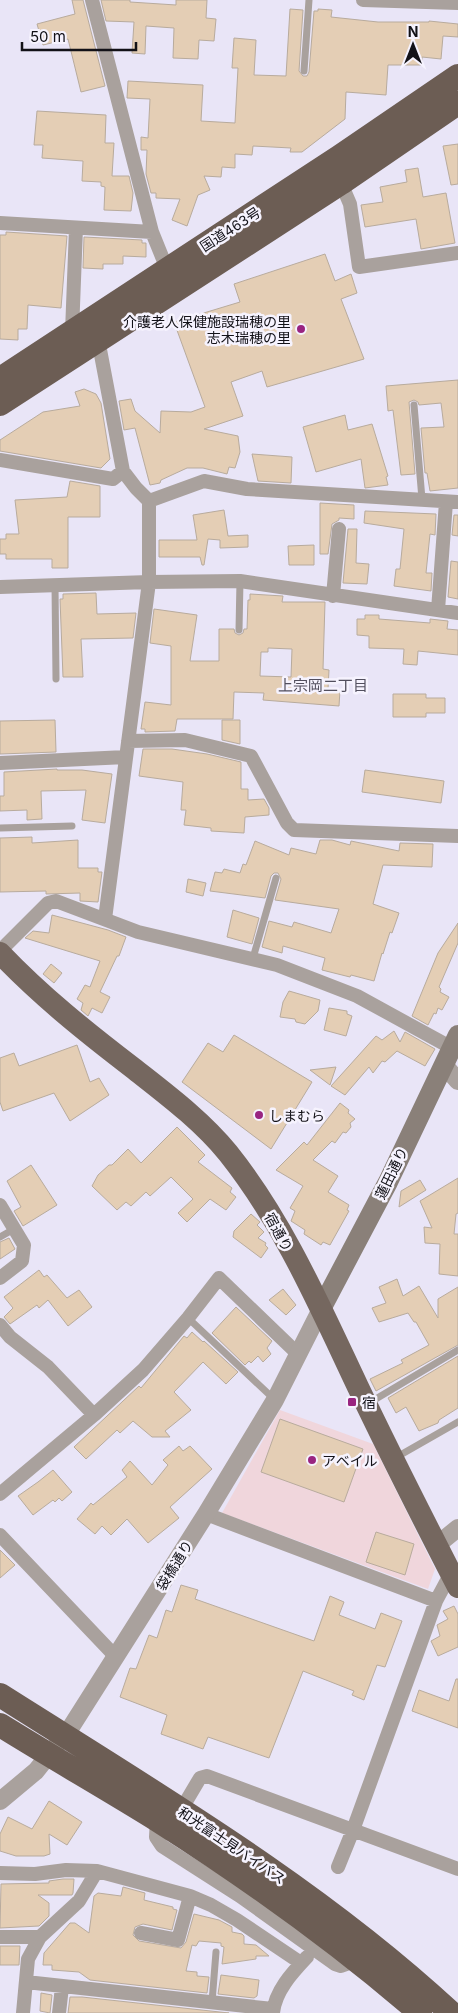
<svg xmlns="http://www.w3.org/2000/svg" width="458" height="2013" font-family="Inter,'Noto Sans JP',sans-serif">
<rect width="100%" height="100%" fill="#e9e5f7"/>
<path fill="#f0d6dc" d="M280,1410L373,1444L435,1569L428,1589L222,1513Z"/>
<path fill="#e4ceb5" stroke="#b8ab9d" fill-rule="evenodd" d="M72,0H83L105,86L81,92L68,39L43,45L37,24L75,14Z
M101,0H130V2L176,5V0H207L206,18L216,19L214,41L199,40L198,59L173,58L174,28L146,26L145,54L132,53L134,22L106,21Z
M290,9L303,10L299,71L303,76H307L309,72L314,11H318V9L332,10L331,17L378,22H429V21L458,24V37L443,36L441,59L422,57V65H388L386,95L346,92L345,119L302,152H290L291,148L253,146L252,155L235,154V168L222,167L221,177L204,176L210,190L198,195L187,226L172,220L180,199L156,198V193H151L146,174L147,150H141V137L148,138L150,99L127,98L128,81L203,85L201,121L235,123L238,68H232L234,38L256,40L254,75L286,76Z
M37,111L106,115L105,143H114L112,176H129L133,193L131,211L104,210L105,187L101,186V182L82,181L83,161L42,158L43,145H34Z
M458,144V184L451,185L443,146Z
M418,168L423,197L446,193L455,243L421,249L416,219L365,227L361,205L383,202L380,187L407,182L405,170Z
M6,232L67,236L61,308L28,305L27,329H18V340L0,339V235H6Z
M84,237L142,240V243H146V257L123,256V264H103V269L83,268Z
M325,254L335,281L351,274L357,293L341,299L364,359L267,387L262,371L231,382L243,416L204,429L238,436L240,452L235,468L229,467L227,474L203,468H187L161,480L160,483L150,485L135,428L124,430L119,401L131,399L135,411L160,433L161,411L191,412L205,407L174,322L240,302L234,284Z
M458,380V488L430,491L427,473H425L421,428L444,427L441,403L419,405L418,402L414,400L409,402L415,474L401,475L393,410L388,411L386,386Z
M84,389L96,394L101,403L110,459L101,468L0,451V440L43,412L80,406L75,392Z
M345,415L348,430L372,424L388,476L386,477L388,485L365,488L361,459L316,472L303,427Z
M252,454L292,457L291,483L258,481Z
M70,481L100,486V517H68V568H52V559H6V554H0V539H6V534H19L15,500L67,497Z
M320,503L354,505V519L339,518V520L332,524L328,554H320Z
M224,510L228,536L248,535V547L220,548V540L208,539L204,565H202L200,557H159V540H197L193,515Z
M365,511L436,514L435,535L430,534L426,573H432L431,591L394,586L396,569H400L404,529L364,523Z
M454,515H458V536L452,535Z
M348,529H357L356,563L369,564L367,584L343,583Z
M314,545V565H289L288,546Z
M451,561L458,562V599L448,597Z
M96,593L97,614L136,613L133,638L81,639L83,677H63L60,599H63V594Z
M250,594L283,596L282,602H325L323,669L329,670L328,689L340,690L339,706L263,700L264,693L234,692L233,719H177L175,731L145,732V729H141L145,702L171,705V646L150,643L154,609L197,615L190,661H219V629H234L235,633L239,635L243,633L244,629H247L248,600H250ZM268,648L292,649L291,677L260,676L261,652H268Z
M365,615H379V619L430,623V619L448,621L447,629L458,630V655L418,651L417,665L403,664L404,649L369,648V636L357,635V619H365Z
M393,694H426V698H445V713H426V717H393Z
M55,720L56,752L0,754V721Z
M222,720H240V744L222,740Z
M143,749H172L207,754L241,762V789H248V800L264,799L269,808V815L245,817L244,833L211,831V828L184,825L186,810H181L183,782L139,776Z
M57,769V770H82L112,774L105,823L82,820L86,790L41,791L42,819L27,820V810L0,811V796H4V772Z
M365,770L444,781L441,803L362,792Z
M32,837V843L78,840V868H98V872H102L98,902L80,901V893L46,894V891L0,892V838Z
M320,840H332L350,845L351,841L399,851L400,843L433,844L432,867L383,865L373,904L399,913L392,933L390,932L383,954L382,953L374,981L351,975L350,977L322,970L325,958L283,946L282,953L262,947L269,921L292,927L294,922L331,933L339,909L275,900L281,879L278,873H274L271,876L265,898L210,891L215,872L222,873L224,869L240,873L243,864L246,865L255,841L289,855L291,848L316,854Z
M188,879L206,883L203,896L186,892Z
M233,910L259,918L252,944L227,937Z
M52,915L108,930L126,937L119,956H117L100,992L110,997L102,1013L92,1008L88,1016L81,1010L83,1003L77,999L85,985L90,987L100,961L25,938L33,931L49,933Z
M458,923V943L439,987L441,989L440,992L449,997L442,1010L438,1008L436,1014L434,1013L428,1025L412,1016L438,953Z
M51,964L62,973L54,983L43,974Z
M289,991L320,1000L318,1011L305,1024L296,1022L295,1019L280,1017L283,1002Z
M329,1008L347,1011V1014L352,1016L346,1036L324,1030Z
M394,1031L400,1042L405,1032L435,1049L425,1066L397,1051L385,1062L382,1061L373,1073L369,1067L345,1095L331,1086L376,1036L382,1040Z
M234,1035L312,1082L271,1149L182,1082L208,1043L223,1052Z
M77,1045L90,1082L99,1078L109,1095L70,1121L54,1093L3,1111L0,1102V1058L14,1053L19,1066Z
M336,1067L330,1085L310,1070Z
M340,1103L349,1110L348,1113L355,1119L350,1123L351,1127L346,1133L343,1132L335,1143L332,1141L313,1160L338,1176L328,1192L349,1205L347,1210L349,1211L330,1245L323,1242L321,1245L304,1234L305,1230L291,1221L295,1211L290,1208L303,1186L276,1170L304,1142L307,1145Z
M177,1127L205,1155L198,1162L232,1188L230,1192L236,1197L226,1210L210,1199L187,1222L178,1213L193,1199L171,1177L150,1196L146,1192L131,1206L126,1202L117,1210L92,1186L98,1175L109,1165H112L128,1149L141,1163Z
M31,1165L57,1205L23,1226L14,1211L21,1207L7,1181Z
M458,1178V1213L456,1214L454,1234H458V1276L439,1274L440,1244L425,1243L424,1227L432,1228L420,1201Z
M420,1180L426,1190L399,1207L401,1191Z
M251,1214L260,1222L257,1225L264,1232L258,1238L266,1243L265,1245L268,1248L261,1258L233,1237L234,1231Z
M9,1238L15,1249L0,1259V1242Z
M39,1270L44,1277L47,1275L67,1298L79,1290L92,1307L68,1326L48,1300L39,1308L37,1305L10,1324L4,1317L13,1308L4,1297Z
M397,1279L403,1296L419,1286L438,1318V1299L458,1287V1345L376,1391L370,1379L403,1363L401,1360L429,1345L416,1322H414L408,1313L379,1322L372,1308L386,1303L379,1287Z
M283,1289L296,1305L286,1315L269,1300Z
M236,1307L272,1341L267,1348L271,1354L263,1362L258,1356L251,1363L249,1361L245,1365L212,1333Z
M192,1332L203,1342L204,1341L238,1372L226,1384L203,1362L174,1392L191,1410L165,1431L170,1437H152L133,1421L120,1433L117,1430L86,1459L74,1447L139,1386L141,1388L184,1336L187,1338Z
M458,1356V1408L439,1420L438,1423L419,1431L406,1407L396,1413L388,1398Z
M280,1419L363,1449L344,1502L261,1472Z
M179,1446L183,1451L190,1446L212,1469L170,1507L179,1518L148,1543L127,1519L111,1535L102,1526L95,1534L77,1519L91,1503L93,1505L127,1477L122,1470L130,1461L152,1485L168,1465L163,1460Z
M53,1470L72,1492L62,1501L59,1498L55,1502L53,1500L33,1515L18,1496L38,1482Z
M376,1532L414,1544L405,1575L366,1562Z
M0,1550L15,1565L0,1578Z
M181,1585L198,1590L195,1599L314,1641L330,1596L344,1602L339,1615L375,1629L381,1613L402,1621L385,1667L377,1665L364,1700L352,1695L354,1691L303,1671L269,1758L208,1737L203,1749L161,1734L167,1715L120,1697L130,1668L136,1669L149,1635L157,1638L166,1610L172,1612Z
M454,1606L458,1614V1647L438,1656L431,1641L440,1636L437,1625L448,1619L443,1611Z
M456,1679H458V1728L412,1711L419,1690L449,1701Z
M49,1801L82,1822L67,1845L49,1834L50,1854L44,1856H16L0,1851V1834L8,1817L32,1829Z
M63,1879H74L73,1893L72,1895H38L49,1903V1916L39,1926L0,1928L1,1884L49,1883V1881Z
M123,1887L145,1893L144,1900L173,1907V1909L177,1910L172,1930L143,1924L135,1927L133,1935L139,1941L181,1948L186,1942L194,1914L219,1920L232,1927V1932L242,1934L244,1936V1944L256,1945L269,1956H256V1959L222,1964L224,1947L221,1946V1943L199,1941L196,1946L192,1945L186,1971L197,1972V1976L209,1977L207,1993L90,1980L79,1972L52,1970V1965H43L44,1953L70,1923H75L89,1933L94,1896L98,1893L121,1896Z
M0,1946H20L19,1965H0Z
M221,1975L259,1980L257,1996L254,1998L218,1994Z
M41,1993L52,1995L50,2013L40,2011Z
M70,1997H82L229,2013H68Z"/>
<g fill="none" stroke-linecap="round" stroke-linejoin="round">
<path stroke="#a9a19d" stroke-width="7" d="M304,71L309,0
M414,405L422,499
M55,585L56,679
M239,630L240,581
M0,828L72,826
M253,958L276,878
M0,1237L14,1229
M188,1318L275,1400
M369,1403L458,1350
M395,1458L458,1422
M212,2002L216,1952"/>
<path stroke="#a9a19d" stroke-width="14" d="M92,0L152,232L167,269
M363,0L458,3
M341,183L350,204L359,267L458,253
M0,223L152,232
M72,332L76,228
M98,339L123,471L136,488L149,501V582L105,919
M0,460L113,479L123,471
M149,501L204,481L247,489L458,502
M0,587L149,582L240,581L458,613
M333,596L339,529
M438,610L446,502
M128,741L185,740L251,756L287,823L294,830L458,836
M0,763L126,757
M0,951L48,903L56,901L138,932L277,965L357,996L452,1048
M0,1205L24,1245L22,1261L0,1278
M0,1325L10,1337L48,1367L94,1415
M0,1494L94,1415L143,1370L188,1318L219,1278L299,1355
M206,1514L436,1601
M0,1535L115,1656
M181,1810L200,1778L207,1776L458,1869
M157,1820L156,1837L162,1846L240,1896L335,1964L341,1966L358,1960
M338,1867L353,1830L436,1601L451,1573
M0,1873L35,1874L66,1870L97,1871L190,1896L211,1905L237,1920L301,1963
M141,1933L178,1940L190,1896
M0,1937H40L79,1901L97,1871
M26,1982L273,2009
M23,2013L28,1959L40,1937
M59,2013L62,1987
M273,2013C275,1991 292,1973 307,1957"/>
<path stroke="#a9a19d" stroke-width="18" d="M445,1066L458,1081
M437,1545L458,1528
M0,1801L36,1771L71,1727L206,1514L275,1400L321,1309"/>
<path stroke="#8a8079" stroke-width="20" d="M321,1309L388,1182L458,1035"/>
<path stroke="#75675f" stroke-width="22" d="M0,953C41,996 86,1032 133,1068C166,1094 201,1120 228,1153C284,1223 320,1307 358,1387C390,1454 424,1521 458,1587"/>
<path stroke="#6c5d54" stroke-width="24" d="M0,379L339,157L458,76
M0,404L341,183L458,103
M0,1695C153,1792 318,1889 451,2013
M0,1725C53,1758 106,1788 159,1821C250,1879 338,1942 420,2013"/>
</g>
<g fill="#992480" stroke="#f6f3fe" stroke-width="2">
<circle cx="301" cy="329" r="5"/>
<circle cx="259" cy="1115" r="5"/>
<rect x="347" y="1397" width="10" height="10" rx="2.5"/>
<circle cx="312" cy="1460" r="5"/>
</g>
<g text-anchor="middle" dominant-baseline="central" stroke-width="5" stroke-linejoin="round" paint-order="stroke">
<g font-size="14" fill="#121117" stroke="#f6f3fe">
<text transform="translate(230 229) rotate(-33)">国道463号</text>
<text transform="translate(391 1173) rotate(-64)">蓮田通り</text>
<text transform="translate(279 1232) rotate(61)">宿通り</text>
<text transform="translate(174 1565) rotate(-58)">袋橋通り</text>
<text transform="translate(232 1845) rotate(34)">和光富士見バイパス</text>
</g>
<g font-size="14" fill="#121117" stroke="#f6f3fe" text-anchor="start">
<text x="291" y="321" text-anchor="end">介護老人保健施設瑞穂の里<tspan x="291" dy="16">志木瑞穂の里</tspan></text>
<text x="269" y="1115">しまむら</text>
<text x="362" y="1402">宿</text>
<text x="322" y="1460">アベイル</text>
</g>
<g font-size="15" fill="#524f5e" stroke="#f6f3fe">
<text x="323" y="685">上宗岡二丁目</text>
</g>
</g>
<g transform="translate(413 45)" stroke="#f6f3fe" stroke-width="4" paint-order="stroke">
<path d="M0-4L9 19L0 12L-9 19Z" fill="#121117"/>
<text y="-8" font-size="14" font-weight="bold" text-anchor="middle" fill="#121117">N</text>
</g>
<path d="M22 42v8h114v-8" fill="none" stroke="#121117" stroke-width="2.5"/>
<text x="30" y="42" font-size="15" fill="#121117" stroke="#f6f3fe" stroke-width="4" paint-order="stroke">50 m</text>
</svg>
